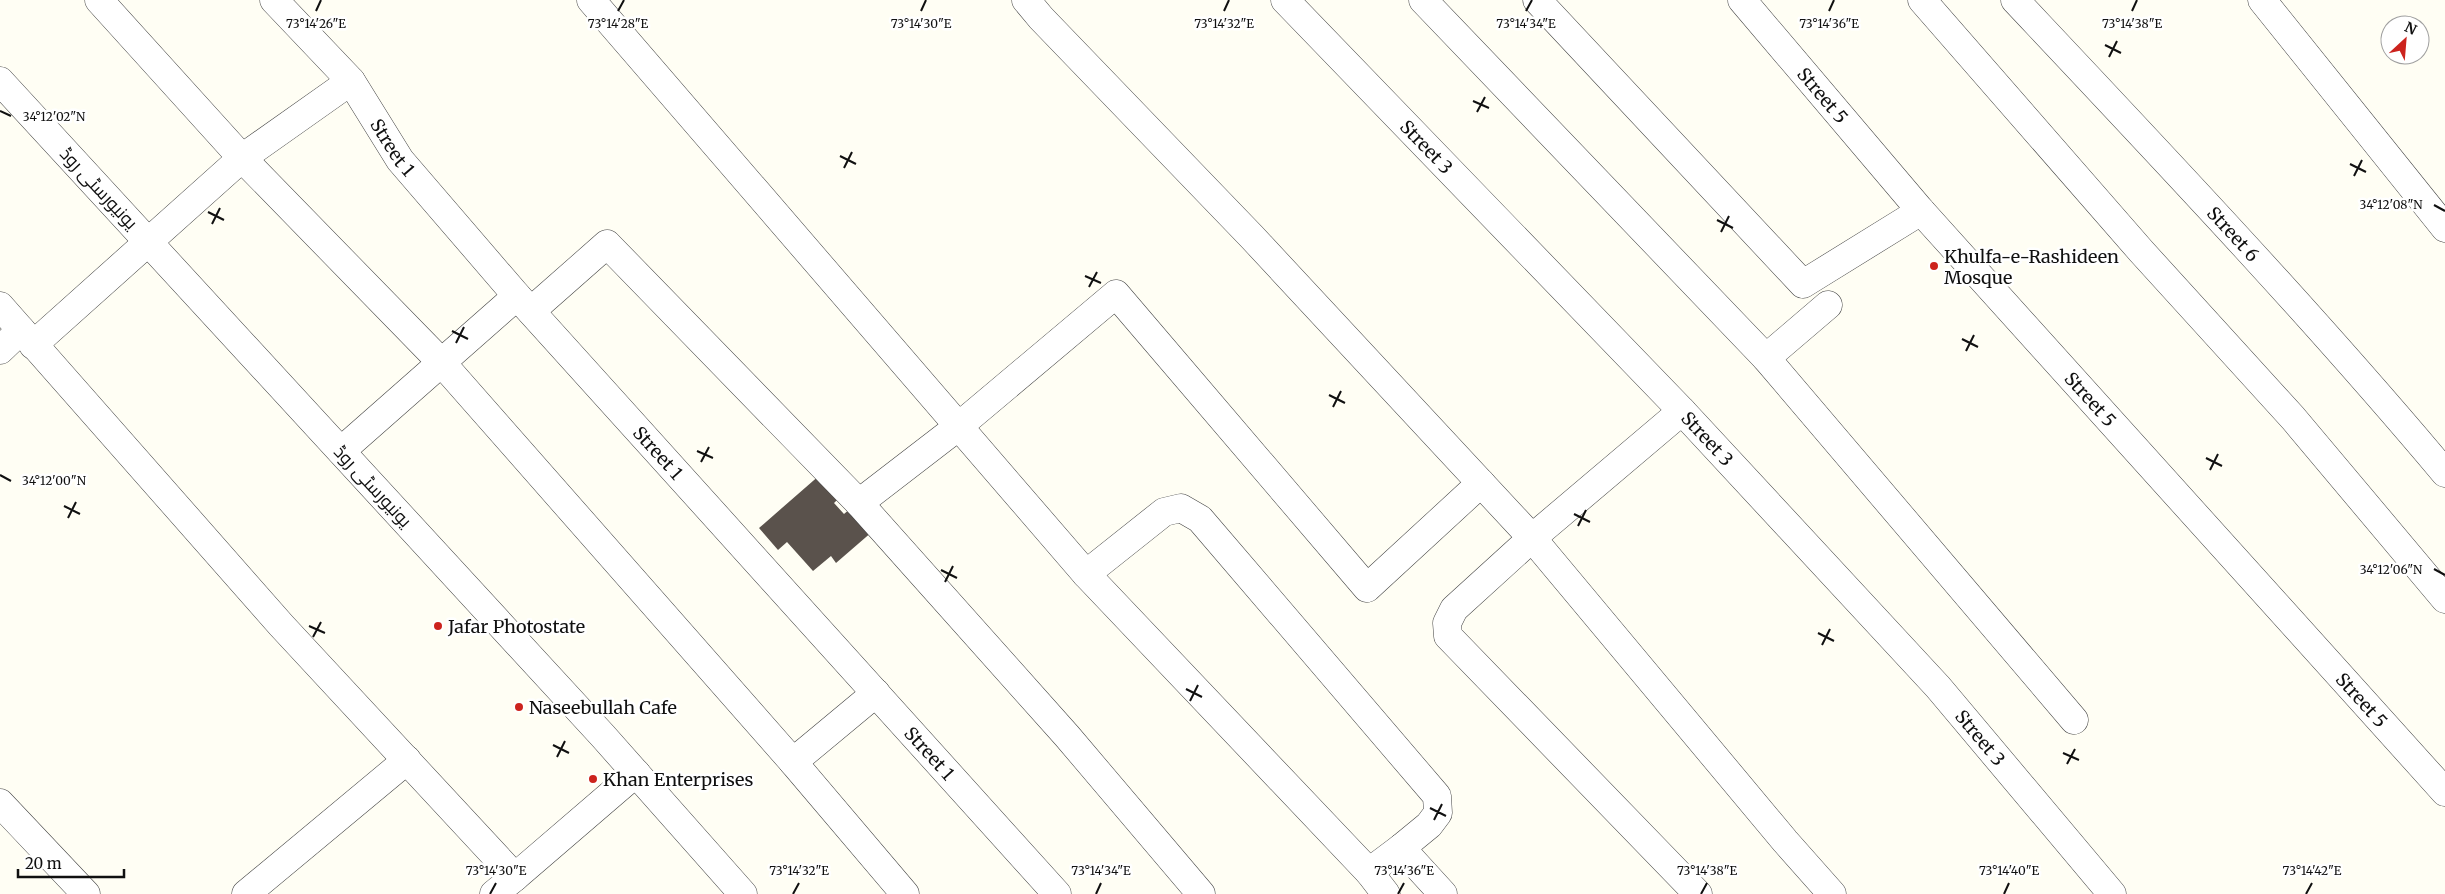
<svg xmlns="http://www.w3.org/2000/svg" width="2445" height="894" font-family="Merriweather,Cairo,serif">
<rect width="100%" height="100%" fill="#fffef4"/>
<path fill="#5a524c" d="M821,474L840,497L834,503L844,514L852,507L873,531L836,563L831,556L813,571L787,542L778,550L759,528Z"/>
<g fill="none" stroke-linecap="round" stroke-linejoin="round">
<g stroke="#434343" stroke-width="29">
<g id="minor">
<path d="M99,0L242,158L441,362L793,762L876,693"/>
<path id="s1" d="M274,0L351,81L400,160L517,296L1057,894"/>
<path d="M591,0L1086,574L1369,872L1386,894"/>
<path d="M1026,0L1041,18L1252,237L1532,538L1785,841L1832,894"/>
<path id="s2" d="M1285,0L1682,411L1938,687L2112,894"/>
<path d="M1423,0L1766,358L2074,720"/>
<path d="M1537,0L1803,284L1921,211"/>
<path id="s3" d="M1742,0L1921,211L2445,792"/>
<path d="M1922,0L2141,251L2293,418L2445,599"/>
<path id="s4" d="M2015,0C2161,155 2308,310 2445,473"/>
<path d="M2262,0L2445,228"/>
<path d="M0,81L603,736L743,894"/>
<path d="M0,306L281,625L515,877L636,773"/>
<path d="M531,311L607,244L859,503L1067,736L1201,894"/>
<path d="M33,345L242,158L351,81"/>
<path d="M0,350L21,330"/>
<path d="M1766,358L1828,305"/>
<path d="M1682,411L1532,538L1454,609L1447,623L1448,636L1698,894"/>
<path d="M341,451L517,296"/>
<path d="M859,503L959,426L1116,294L1367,588L1481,483"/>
<path d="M1086,574L1164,512L1181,508L1200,519L1437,796L1438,813L1429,825L1401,848L1369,872"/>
<path d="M793,762L905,894"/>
<path d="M0,803L86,894"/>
<path d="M1401,848L1443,894"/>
<path d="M246,894L407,760"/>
<path d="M494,894L515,877"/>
</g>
</g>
<use href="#minor" stroke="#fff" stroke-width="28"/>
</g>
<path fill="none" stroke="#101010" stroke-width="2" d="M316,11L321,0M618,11L624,0M921,11L926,0M1224,11L1229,0M1526,11L1532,0M1829,11L1834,0M2132,11L2137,0M2105,45L2121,53M2109,57L2117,41M1473,101L1489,108M0,111L11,116M1477,112L1485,97M840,156L856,164M2350,164L2366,172M844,168L852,152M2354,176L2362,160M2434,205L2445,211M208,212L224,220M1717,220L1733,228M212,224L220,208M1721,232L1729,216M1085,276L1101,283M1089,287L1097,272M452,331L468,339M1962,339L1978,347M456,343L464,327M1966,351L1974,335M1329,395L1345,403M1333,407L1341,391M697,451L713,458M2206,458L2222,466M701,462L709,447M2210,470L2218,454M0,475L11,481M64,506L80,514M1574,514L1590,522M68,518L76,502M1578,526L1586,510M2434,569L2445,575M941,570L957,578M945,582L953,566M309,626L325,633M1818,633L1834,641M313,637L321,622M1822,645L1830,629M1186,689L1202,697M1190,701L1198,685M553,745L569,753M2063,753L2079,760M557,757L565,741M2067,764L2075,749M1430,808L1446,816M1434,820L1442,804M490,894L496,883M793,894L799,883M1096,894L1101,883M1398,894L1404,883M1701,894L1707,883M2004,894L2009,883M2306,894L2312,883"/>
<g fill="#cc231d" stroke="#fff" stroke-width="2">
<circle cx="1934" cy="266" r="5"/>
<circle cx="438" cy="626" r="5"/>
<circle cx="519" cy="707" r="5"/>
<circle cx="593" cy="779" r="5"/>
</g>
<g text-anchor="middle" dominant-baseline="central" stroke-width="5" stroke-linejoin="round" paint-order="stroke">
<g font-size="18" fill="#101010" stroke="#fff">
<text stroke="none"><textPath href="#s3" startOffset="125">Street 5</textPath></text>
<text stroke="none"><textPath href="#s1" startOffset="190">Street 1</textPath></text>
<text stroke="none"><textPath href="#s2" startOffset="204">Street 3</textPath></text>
<text transform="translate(99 188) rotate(47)">یونیورسٹی روڈ</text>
<text stroke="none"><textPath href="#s4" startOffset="320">Street 6</textPath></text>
<text stroke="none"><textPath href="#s3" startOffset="530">Street 5</textPath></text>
<text stroke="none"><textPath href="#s2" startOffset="609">Street 3</textPath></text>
<text stroke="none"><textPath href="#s1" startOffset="595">Street 1</textPath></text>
<text transform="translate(373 486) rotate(47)">یونیورسٹی روڈ</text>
<text stroke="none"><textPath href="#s3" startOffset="935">Street 5</textPath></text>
<text stroke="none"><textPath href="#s2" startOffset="1014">Street 3</textPath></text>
<text stroke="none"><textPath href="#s1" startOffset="1000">Street 1</textPath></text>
</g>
<g font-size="18" fill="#101010" stroke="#fff" text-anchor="start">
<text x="1944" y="256">Khulfa-e-Rashideen<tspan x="1944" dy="21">Mosque</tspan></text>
<text x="448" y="626">Jafar Photostate</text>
<text x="529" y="707">Naseebullah Cafe</text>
<text x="603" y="779">Khan Enterprises</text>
</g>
</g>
<g font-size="12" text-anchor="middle" fill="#101010" stroke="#fff" stroke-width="5" stroke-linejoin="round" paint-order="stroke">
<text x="316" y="28">73°14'26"E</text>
<text x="618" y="28">73°14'28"E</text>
<text x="921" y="28">73°14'30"E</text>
<text x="1224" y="28">73°14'32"E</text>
<text x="1526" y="28">73°14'34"E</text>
<text x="1829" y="28">73°14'36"E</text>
<text x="2132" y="28">73°14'38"E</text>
<text x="54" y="121">34°12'02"N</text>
<text x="2391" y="209">34°12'08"N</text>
<text x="54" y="485">34°12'00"N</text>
<text x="2391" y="574">34°12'06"N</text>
<text x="496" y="875">73°14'30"E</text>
<text x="799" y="875">73°14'32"E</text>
<text x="1101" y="875">73°14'34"E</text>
<text x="1404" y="875">73°14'36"E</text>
<text x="1707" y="875">73°14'38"E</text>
<text x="2009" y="875">73°14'40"E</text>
<text x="2312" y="875">73°14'42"E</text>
</g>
<g transform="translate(2405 40) rotate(26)"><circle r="24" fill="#ffffff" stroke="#9f9f9f"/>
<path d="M0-4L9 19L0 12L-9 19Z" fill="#cc231d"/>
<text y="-8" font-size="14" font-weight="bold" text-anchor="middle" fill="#101010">N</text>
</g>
<path d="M18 869v8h106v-8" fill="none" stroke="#101010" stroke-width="2.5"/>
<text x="25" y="869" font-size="15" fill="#101010" stroke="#ffffff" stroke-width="4" paint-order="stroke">20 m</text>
</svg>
